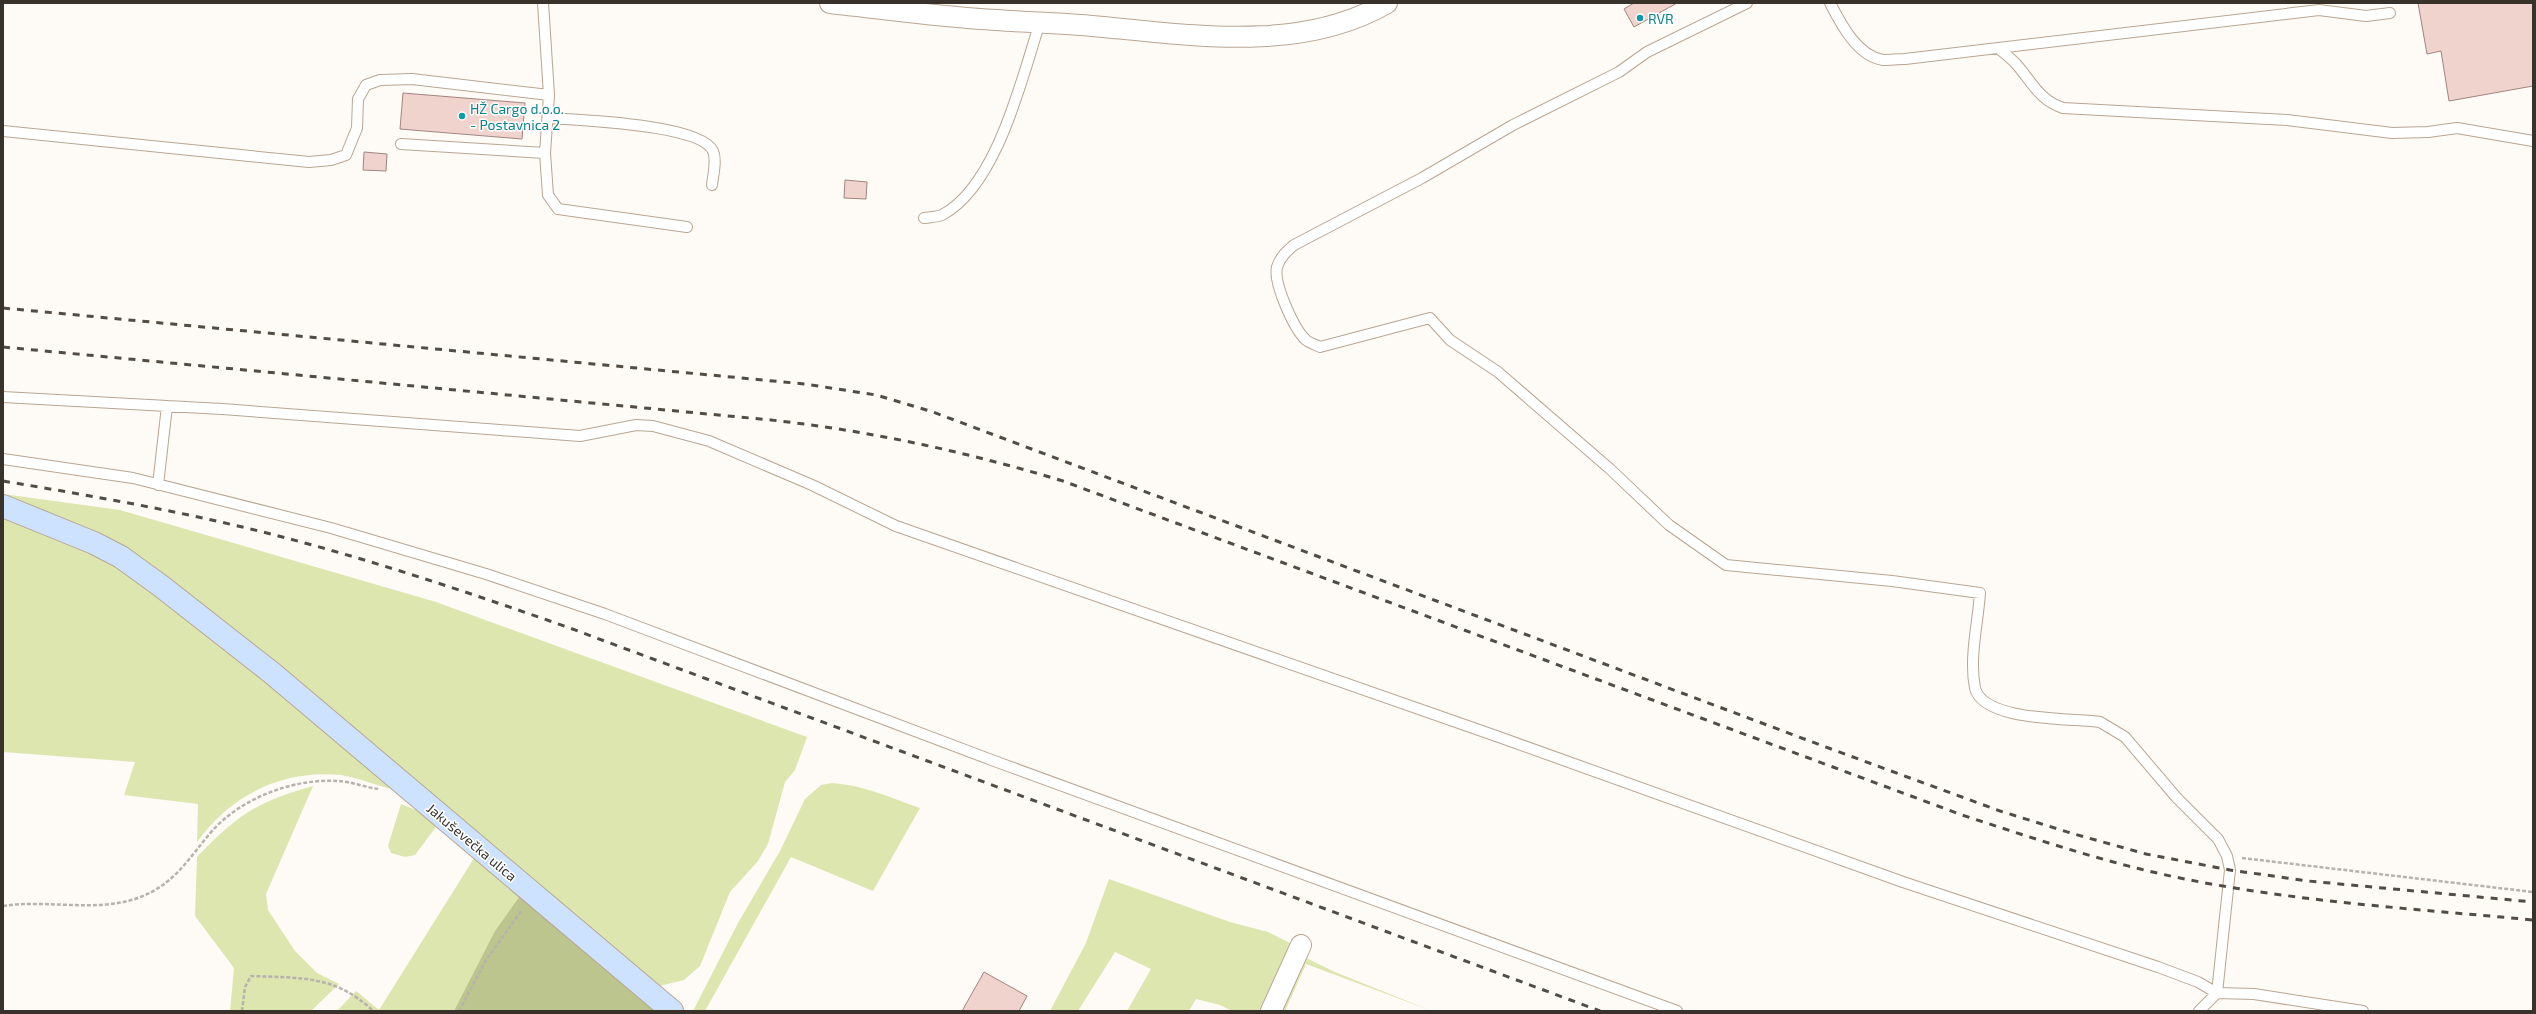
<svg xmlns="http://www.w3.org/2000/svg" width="2536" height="1014" font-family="'Exo 2',sans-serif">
<rect width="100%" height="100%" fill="#fefaf6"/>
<path fill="#dee6b0" d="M3,494L120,510L436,602L807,737L795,770L785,782L768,844L758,861L730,892L700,966L684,980L655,987L249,645L3,497Z
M3,515L112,563L211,636L399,791C380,787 360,778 341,775C282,769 231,795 197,842L198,804L124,795L135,762L3,752Z
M832,783C863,785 892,798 920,808L873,891L791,857L705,1011H693L738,923L780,851L805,799L821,785Z
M313,786L266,894L268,910L295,951L317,973L339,984L311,1011H230L234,968L195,916L197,857C238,815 256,802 313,786Z
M401,804L421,812L439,823L415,855L405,857L391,853L388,846Z
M476,855L529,900L456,1011H337L356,991L379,1010Z
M1109,879L1230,922L1268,932L1294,945L1263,1011H1232L1220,1005L1196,999L1189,1011H1127L1151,969L1115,952L1078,1011H1050L1086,943Z
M1304,957L1335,972L1432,1011L1306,964L1285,1011H1277Z"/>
<path fill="#bdc58e" d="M522,893L661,1011H454L495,931Z"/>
<path fill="#f1d3cd" stroke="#a0857f" d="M1634,3H1677L1634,27L1624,9Z
M2418,3H2533V86L2449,101L2441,51L2427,54Z
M403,93L525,103L522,139L400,129Z
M364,152L387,154L386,171L363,170Z
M845,180L867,182L866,199L844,198Z
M984,972L1027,996L1019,1011H962Z"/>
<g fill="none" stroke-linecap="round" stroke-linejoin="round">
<g stroke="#b9a693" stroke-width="12">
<path id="service" d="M543,3L549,95L545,153L548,195L558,209L687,227
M1830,3C1841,24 1857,56 1883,60C1890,60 1898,59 1905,59L2319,10L2366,16L2390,13
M1998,48C2004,53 2011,58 2017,65C2032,82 2039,100 2063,108L2287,120L2392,133L2428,132L2457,128L2533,141
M549,118C579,120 701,124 713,151C717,160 713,175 712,185
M3,131L309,162L331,160L346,155L357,128L358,99L366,85L380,80L412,79L549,95
M401,144L545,153
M924,218C929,217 937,217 942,215C997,186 1022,78 1040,22
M3,397L222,409L580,436L636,425L653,426L709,441L812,485L896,526L1499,737L1903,882L2158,967L2198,982L2217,993L2230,870L2227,856L2218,839L2176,797L2125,737L2100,722C2073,718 1983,722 1975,688C1969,658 1978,623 1980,593L1892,581L1726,565L1669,525L1610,469L1498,372L1450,340L1430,318L1320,347C1316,345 1310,343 1306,340C1294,329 1273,283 1277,267C1280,257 1287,251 1294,245L1422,178L1513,125L1619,72L1647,52L1747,3
M3,459L133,478L331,528L486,574L605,614L997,762L1677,1011
M158,485L167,406
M2199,1011L2217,993L2254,994L2363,1011"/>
</g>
<g stroke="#b9a693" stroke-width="22">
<path id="minor" d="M830,3C885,9 941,17 996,20C1024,22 1052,23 1081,25C1180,33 1296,56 1387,3
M1271,1011L1301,945"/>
</g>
<g stroke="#b9a693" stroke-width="24">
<path id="secondary" d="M3,506L94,543L121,557L161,586L272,673L672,1011"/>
</g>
<path stroke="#b7b2ac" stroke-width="2.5" stroke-dasharray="4 2" stroke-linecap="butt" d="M2242,858L2533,892
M3,906C48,899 95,913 138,898C176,884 189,857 213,830C243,797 295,778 339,781C352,782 365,787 378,789
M242,1011L245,987L251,976C300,978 336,975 373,1011
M459,1011L486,960L522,910"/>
<use href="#service" stroke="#fff" stroke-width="10"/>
<use href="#minor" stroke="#fff" stroke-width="20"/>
<use href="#secondary" stroke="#cde2fe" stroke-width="22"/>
<path stroke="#524c44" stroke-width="3" stroke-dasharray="7 7" stroke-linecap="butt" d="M3,308L805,384L876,395L933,412L1823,746L2000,811L2074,834L2146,854L2230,870L2308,881L2533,902
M3,347L771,420C871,431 967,452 1063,481L1962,815C2036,839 2109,864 2185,879C2299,902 2417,909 2533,920
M3,481C99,497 196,514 290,539C384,564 476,595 567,627L1600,1011"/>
</g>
<g fill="#0f9aa8" stroke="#fff" stroke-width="1.5">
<circle cx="1640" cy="18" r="4"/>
<circle cx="462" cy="116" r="4"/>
</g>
<g text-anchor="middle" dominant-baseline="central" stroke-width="3" stroke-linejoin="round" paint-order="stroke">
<g font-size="14" fill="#0d838f" stroke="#fff" text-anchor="start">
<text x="1648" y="18">RVR</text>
<text x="470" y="108">HŽ Cargo d.o.o.<tspan x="470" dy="16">- Postavnica 2</tspan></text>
</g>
<g font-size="14" fill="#39322a" stroke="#fff">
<text transform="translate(472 842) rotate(40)">Jakuševečka ulica</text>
</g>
</g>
<rect width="2536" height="1014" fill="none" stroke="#39322a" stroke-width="8"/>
</svg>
